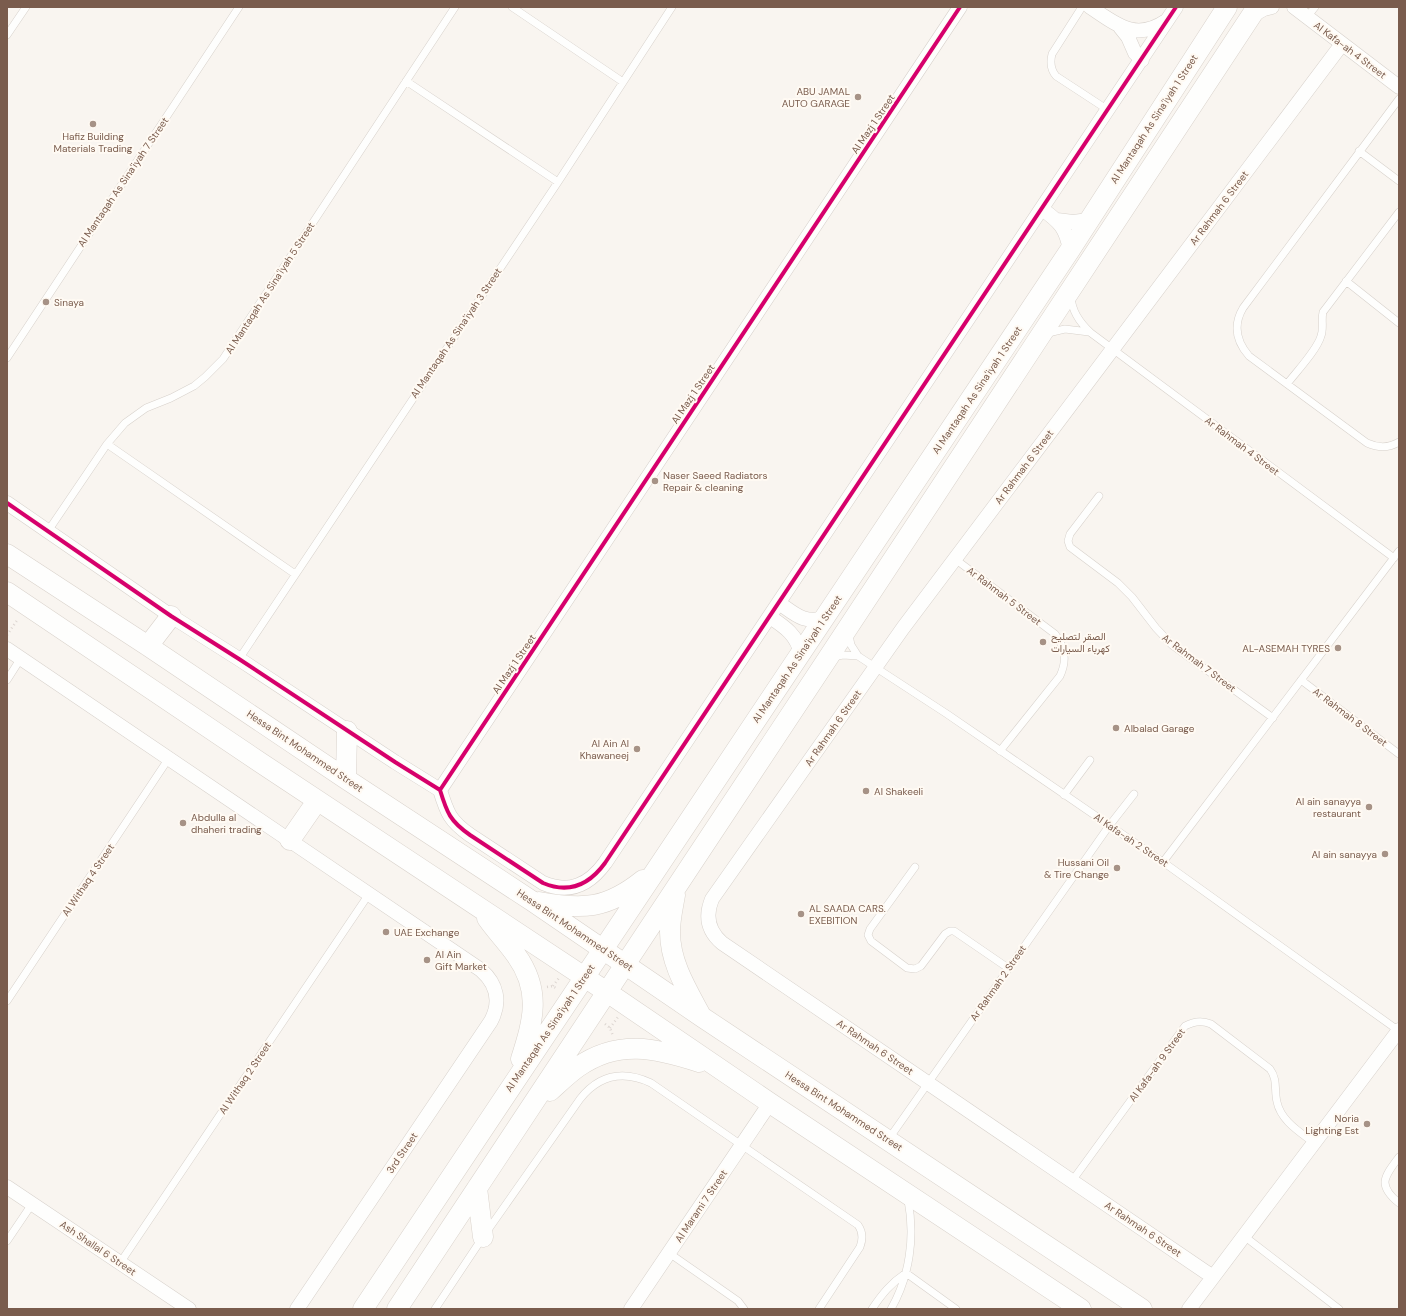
<svg xmlns="http://www.w3.org/2000/svg" width="1406" height="1316" font-family="'DM Sans',Vazirmatn,sans-serif">
<rect width="100%" height="100%" fill="#f9f5f0"/>
<g fill="none" stroke-linecap="round" stroke-linejoin="round">
<g stroke="#d7d1cb" stroke-width="8">
<path id="lane" d="M512,7L623,82
M1082,7L1052,54C1050,62 1050,69 1056,76L1108,110
M1307,17L1315,7
M7,35L26,7
M406,81L558,182
M1399,99L1243,308C1233,325 1236,341 1249,356L1367,443C1378,448 1389,448 1399,442
M1359,151L1399,181
M1346,281L1399,323
M1071,297C1072,312 1080,323 1091,333L1394,558
M1048,333L1065,329L1089,332
M7,358L239,7
M1287,384C1297,371 1317,350 1321,336C1324,328 1321,320 1323,312L1399,212
M107,444L295,574
M1099,496L1070,534L1068,541L1070,547L1118,583L1132,597L1156,628L1172,645L1273,718
M48,531L107,444L125,423L146,408L171,398L194,386L205,377L223,359L455,7
M955,559L1055,634C1066,648 1067,661 1060,676L1000,751
M849,635L851,645L858,656L947,714L1163,862L1399,1031
M833,657L843,655L858,656
M239,659L558,182L672,7
M7,680L21,658
M1301,680L1399,754
M1064,795L1090,760
M1163,862L1399,551
M915,867L870,929L868,935L871,941L907,968L915,969L921,966L945,934L950,931H954L1008,968
M7,1001L169,758
M888,1140L1109,826L1134,794
M1399,1157C1384,1177 1377,1185 1399,1203
M1072,1181L1185,1026C1194,1021 1202,1020 1211,1024L1270,1069C1278,1080 1274,1090 1277,1102C1281,1121 1300,1132 1314,1143
M1244,1236L1339,1309
M7,1241L32,1204
M669,1253L738,1301L744,1309
M120,1263L369,894
M435,1309L483,1237L580,1099C599,1075 623,1070 651,1083L858,1225C863,1232 863,1239 860,1247L819,1309
M872,1309C882,1294 891,1283 906,1273L956,1309
M891,1309C910,1276 915,1236 908,1200"/>
</g>
<g stroke="#d7d1cb" stroke-width="15">
<path id="street" d="M1090,7C1116,24 1135,42 1166,21
M1294,7L1399,87
M1251,16L1264,9L1272,7
M1120,27L1128,37L1135,53L1142,60
M1042,209C1060,222 1066,228 1070,250
M1057,220L1073,222L1089,220
M7,503L171,616L239,659L395,762L440,790C447,813 450,821 470,835L543,883C569,894 589,885 605,863L1176,7
M779,603C795,614 804,624 825,618
M770,617C785,627 797,635 801,654
M7,649L481,970C497,984 501,1002 491,1021L297,1309
M440,790L960,7
M7,1187L189,1309
M1213,1277L722,943C708,931 705,916 712,899L903,628L1342,44
M631,1309L770,1103
M1189,1309L1399,1030"/>
</g>
<g stroke="#d9d2cb" stroke-width="21">
<path id="secondary" d="M7,554L148,646L346,779L532,901L702,1017L1142,1309
M7,592L261,763L607,992L770,1103L1081,1309
M148,646L171,616
M346,779L347,731
M290,840L317,801
M675,895C673,907 670,919 670,932C670,962 686,988 700,1014
M539,902C583,910 607,909 643,880
M487,918C496,931 507,942 516,955C542,991 533,1021 521,1059
M550,1091C559,1083 568,1074 578,1067C618,1039 656,1048 699,1062
M477,1188L483,1237
M363,1309L1070,250L1227,7
M397,1309L828,658L1257,7"/>
</g>
<path stroke="#dcd5d0" stroke-width="2.5" stroke-dasharray="1 3" stroke-linecap="butt" d="M7,635L18,619
M553,986L559,978
M547,987L553,986L557,989
M605,1024L610,1028L613,1036
M610,1028L618,1017"/>
<use href="#lane" stroke="#fefefd" stroke-width="7"/>
<use href="#street" stroke="#fefefd" stroke-width="14"/>
<use href="#secondary" stroke="#fefefd" stroke-width="20"/>
<g stroke="#fffaf3" stroke-width="6">
<path id="cycleway" d="M7,503L171,616L239,659L395,762L440,790C447,813 450,821 470,835L543,883C569,894 589,885 605,863L1176,7
M440,790L960,7"/>
</g>
<use href="#cycleway" stroke="#d6006c" stroke-width="4"/>
</g>
<g fill="#a69286" stroke="#fffaf3" stroke-width="1.5">
<circle cx="858" cy="97" r="4"/>
<circle cx="93" cy="124" r="4"/>
<circle cx="46" cy="302" r="4"/>
<circle cx="655" cy="481" r="4"/>
<circle cx="1043" cy="642" r="4"/>
<circle cx="1338" cy="648" r="4"/>
<circle cx="1116" cy="728" r="4"/>
<circle cx="637" cy="749" r="4"/>
<circle cx="866" cy="791" r="4"/>
<circle cx="1369" cy="807" r="4"/>
<circle cx="183" cy="823" r="4"/>
<circle cx="1385" cy="854" r="4"/>
<circle cx="1117" cy="868" r="4"/>
<circle cx="801" cy="914" r="4"/>
<circle cx="386" cy="932" r="4"/>
<circle cx="427" cy="960" r="4"/>
<circle cx="1367" cy="1124" r="4"/>
</g>
<g text-anchor="middle" dominant-baseline="central" stroke-width="4" stroke-linejoin="round" paint-order="stroke">
<g font-size="10" fill="#7a5c4d" stroke="#fffaf3">
<text transform="translate(1350 50) rotate(37)">Al Kafa-ah 4 Street</text>
<text transform="translate(1154 119) rotate(-57)">Al Mantaqah As Sina'iyah 1 Street</text>
<text transform="translate(873 124) rotate(-56)">Al Mazj 1 Street</text>
<text transform="translate(123 182) rotate(-56)">Al Mantaqah As Sina'iyah 7 Street</text>
<text transform="translate(1219 208) rotate(-53)">Ar Rahmah 6 Street</text>
<text transform="translate(270 288) rotate(-57)">Al Mantaqah As Sina'iyah 5 Street</text>
<text transform="translate(456 333) rotate(-56)">Al Mantaqah As Sina'iyah 3 Street</text>
<text transform="translate(977 390) rotate(-56)">Al Mantaqah As Sina'iyah 1 Street</text>
<text transform="translate(693 394) rotate(-56)">Al Mazj 1 Street</text>
<text transform="translate(1242 446) rotate(37)">Ar Rahmah 4 Street</text>
<text transform="translate(1024 467) rotate(-53)">Ar Rahmah 6 Street</text>
<text transform="translate(1004 596) rotate(37)">Ar Rahmah 5 Street</text>
<text transform="translate(797 659) rotate(-56)">Al Mantaqah As Sina'iyah 1 Street</text>
<text transform="translate(1199 663) rotate(37)">Ar Rahmah 7 Street</text>
<text transform="translate(514 664) rotate(-56)">Al Mazj 1 Street</text>
<text transform="translate(1350 717) rotate(37)">Ar Rahmah 8 Street</text>
<text transform="translate(833 728) rotate(-55)">Ar Rahmah 6 Street</text>
<text transform="translate(305 751) rotate(34)">Hessa Bint Mohammed Street</text>
<text transform="translate(1131 840) rotate(34)">Al Kafa-ah 2 Street</text>
<text transform="translate(88 880) rotate(-56)">Al Withaq 4 Street</text>
<text transform="translate(575 930) rotate(34)">Hessa Bint Mohammed Street</text>
<text transform="translate(998 983) rotate(-55)">Ar Rahmah 2 Street</text>
<text transform="translate(550 1028) rotate(-56)">Al Mantaqah As Sina'iyah 1 Street</text>
<text transform="translate(875 1047) rotate(34)">Ar Rahmah 6 Street</text>
<text transform="translate(1157 1065) rotate(-54)">Al Kafa-ah 9 Street</text>
<text transform="translate(245 1078) rotate(-56)">Al Withaq 2 Street</text>
<text transform="translate(844 1111) rotate(33)">Hessa Bint Mohammed Street</text>
<text transform="translate(402 1153) rotate(-56)">3rd Street</text>
<text transform="translate(701 1206) rotate(-56)">Al Marami 7 Street</text>
<text transform="translate(1143 1229) rotate(34)">Ar Rahmah 6 Street</text>
<text transform="translate(98 1248) rotate(34)">Ash Shallal 6 Street</text>
</g>
<g font-size="10" fill="#7a5c4d" stroke="#fffaf3" text-anchor="start">
<text x="850" y="91" text-anchor="end">ABU JAMAL<tspan x="850" dy="12">AUTO GARAGE</tspan></text>
<text x="93" y="136" text-anchor="middle">Hafiz Building<tspan x="93" dy="12">Materials Trading</tspan></text>
<text x="54" y="302">Sinaya</text>
<text x="663" y="475">Naser Saeed Radiators<tspan x="663" dy="12">Repair &amp; cleaning</tspan></text>
<text x="1051" y="636">الصقر لتصليح<tspan x="1051" dy="12">كهرباء السيارات</tspan></text>
<text x="1330" y="648" text-anchor="end">AL-ASEMAH TYRES</text>
<text x="1124" y="728">Albalad Garage</text>
<text x="629" y="743" text-anchor="end">Al Ain Al<tspan x="629" dy="12">Khawaneej</tspan></text>
<text x="874" y="791">Al Shakeeli</text>
<text x="1361" y="801" text-anchor="end">Al ain sanayya<tspan x="1361" dy="12">restaurant</tspan></text>
<text x="191" y="817">Abdulla al<tspan x="191" dy="12">dhaheri trading</tspan></text>
<text x="1377" y="854" text-anchor="end">Al ain sanayya</text>
<text x="1109" y="862" text-anchor="end">Hussani Oil<tspan x="1109" dy="12">&amp; Tire Change</tspan></text>
<text x="809" y="908">AL SAADA CARS.<tspan x="809" dy="12">EXEBITION</tspan></text>
<text x="394" y="932">UAE Exchange</text>
<text x="435" y="954">Al Ain<tspan x="435" dy="12">Gift Market</tspan></text>
<text x="1359" y="1118" text-anchor="end">Noria<tspan x="1359" dy="12">Lighting Est</tspan></text>
</g>
</g>
<rect width="1406" height="1316" fill="none" stroke="#7a5c4d" stroke-width="16"/>
</svg>
